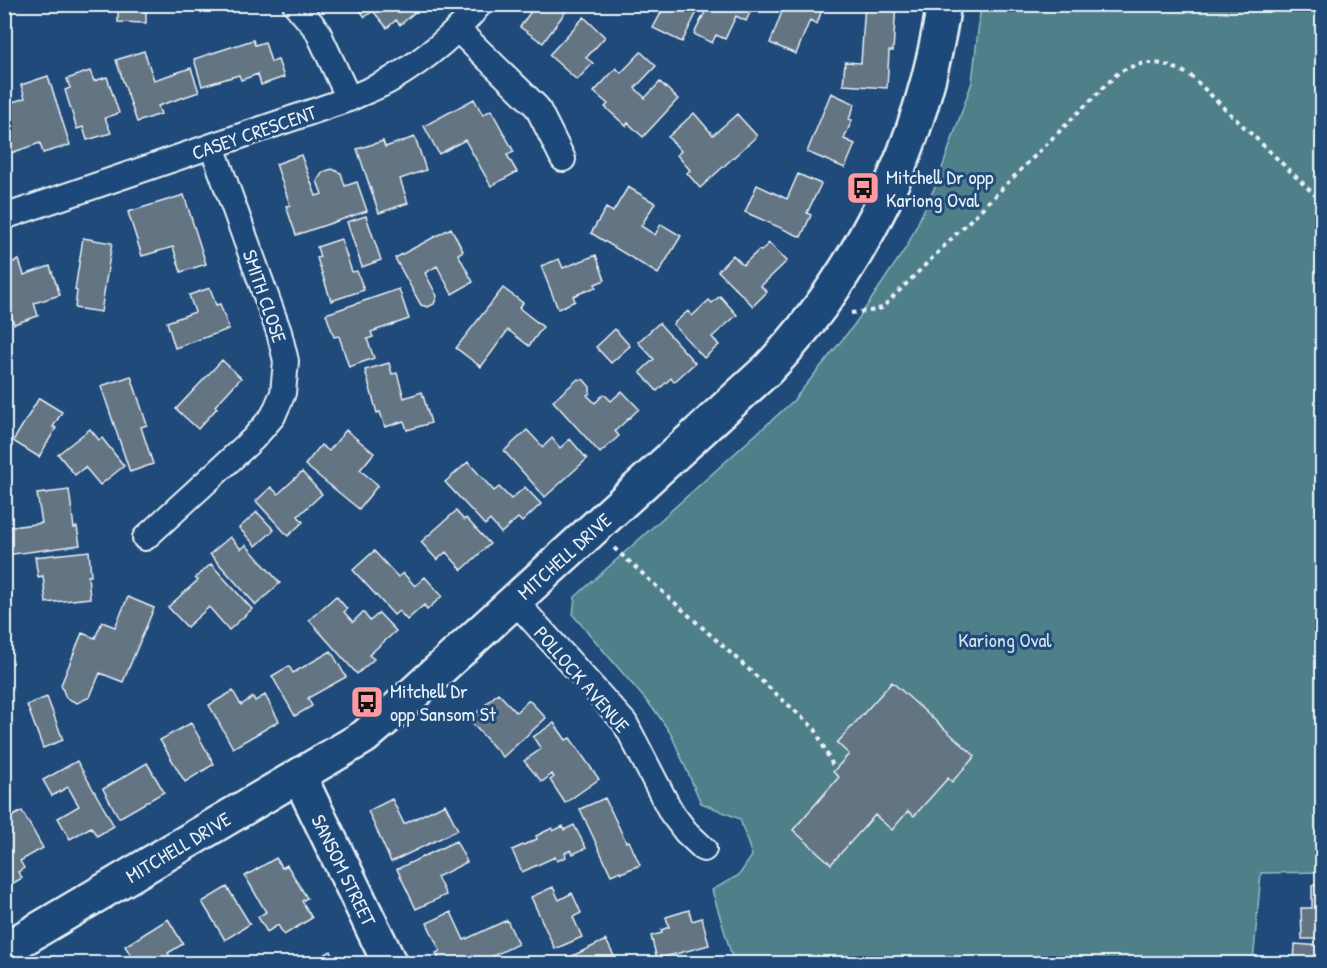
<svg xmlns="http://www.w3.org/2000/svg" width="1327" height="968" font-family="'Patrick Hand',sans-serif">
<rect width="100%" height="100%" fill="#1f4a7a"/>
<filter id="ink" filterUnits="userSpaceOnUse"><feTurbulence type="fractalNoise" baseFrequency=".0167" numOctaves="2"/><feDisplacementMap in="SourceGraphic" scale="12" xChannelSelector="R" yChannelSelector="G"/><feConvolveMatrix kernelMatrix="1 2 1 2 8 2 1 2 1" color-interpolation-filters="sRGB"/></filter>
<g filter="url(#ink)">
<path fill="#50808a" stroke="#9cb8c1" stroke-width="1.5" d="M981,5H1322V872L1261,873L1253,963H734L712,890L739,875L752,856L740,819L701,803L671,734L656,712L573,615L575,597L793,401L854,325L907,246L938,180L972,82Z"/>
<path fill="#647483" stroke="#e8f1f8" stroke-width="1.5" d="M100,4H146V23L118,22V5Z
M355,4H424L400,25L396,20L387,28L373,11L365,17Z
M536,4H571L543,43L520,27Z
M654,4H701L682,42L653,28L663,9Z
M709,4H754L746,21L736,16L725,39L716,35L712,43L694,34Z
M785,4H824L817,24L810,20L796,54L770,43Z
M865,4H896L893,51H889L887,88L843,85L845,62L861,63Z
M584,17L605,37L586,58L593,63L577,80L549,55Z
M253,40L255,45L265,42L271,62L278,60L284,77L261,85L258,74L241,80L239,75L202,86L194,59Z
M144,51L154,80L191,68L199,92L158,106L161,114L137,122L116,60Z
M641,52L656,66L635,88L645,98L660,82L678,99L643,137L628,123L626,126L605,107L608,104L594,92L616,68L621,73Z
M90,71L94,81L107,77L119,113L105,118L111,133L87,140L83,127L77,129L65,90L70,88L67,79Z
M48,76L70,145L43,153L40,143L11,153L4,132V105L25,98L21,85Z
M831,93L855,104L849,119L852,120L844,139L855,144L845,168L807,152Z
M474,99L483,115L491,110L514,152L507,155L517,172L491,186L465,140L439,154L424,126Z
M694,113L713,135L737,114L757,136L700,188L687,173L690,170L677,155L681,151L668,137Z
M415,137L426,170L400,179L408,203L379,213L357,149L383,141L385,147Z
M301,155L316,196L322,194L317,181L323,172L332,169L341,173L345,186L357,182L367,211L296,235L286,206L290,205L276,164Z
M798,174L821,184L807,213L811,215L801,237L745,212L757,185L787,199Z
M628,187L655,203L641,226L655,235L661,224L681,236L658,274L591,233L606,208L613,212Z
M184,195L206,264L181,272L173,247L142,256L128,212Z
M366,216L381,260L362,267L347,222Z
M451,228L463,251L458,254L473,282L452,294L437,266L425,273L437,296L434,304L428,307L421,305L395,258Z
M83,238L112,243L101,312L75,308L77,291L75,290Z
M341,239L352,272L357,271L364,290L331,301L317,258L320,257L317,247Z
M769,243L787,261L761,286L767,292L753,306L718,271L733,255L743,265L759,250L761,251Z
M596,255L605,280L595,284L596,287L573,296L575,301L558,309L541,266L559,259L563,268Z
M19,260L24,275L50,266L60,295L34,303L38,316L14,324L4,298V265Z
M210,288L216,305L220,304L229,329L175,348L167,322L195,312L189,295Z
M503,288L523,303L519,308L543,327L529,346L508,330L481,367L456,348Z
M399,289L409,319L371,332L373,337L367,339L374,358L349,367L339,336L334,337L326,314Z
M720,296L737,315L712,337L719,345L704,358L673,324L688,311L692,316L709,300L712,303Z
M659,323L695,363L674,382L671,378L657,391L640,372L654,359L638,342Z
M615,329L630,346L611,363L596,347Z
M222,360L241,378L215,406L217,408L198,429L176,409Z
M389,363L392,374L397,373L404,398L422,392L431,423L407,430L404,421L385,427L380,412L377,413L365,370Z
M131,376L147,425L141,427L153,464L130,472L101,386Z
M578,379L584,380L590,387V393L587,395L595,403L604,394L611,401L622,391L639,409L615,431L619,436L600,453L553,401Z
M39,398L62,412L53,427L56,428L39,457L13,441Z
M90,429L99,440L102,438L124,466L100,485L85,467L75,475L58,454Z
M346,430L374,453L360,470L378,485L359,509L305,465L321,445L329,451Z
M527,430L543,447L552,438L560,448L570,439L587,459L545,497L504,451Z
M468,462L494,491L499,487L511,499L525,487L541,504L522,522L518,518L501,533L490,520L485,525L445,482Z
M302,472L322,494L298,516L303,522L288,536L256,501L271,487L278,494Z
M69,490L74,528L77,527L80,545L6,555L4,528L42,523L37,494Z
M456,511L464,520L466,518L490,544L462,570L446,552L437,560L421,542Z
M257,512L274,530L256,546L239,528Z
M230,537L241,549L246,545L280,583L256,605L210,554Z
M89,551L91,576H88L90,598L46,603L43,576L38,577L35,557Z
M374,551L398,577L403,573L415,586L425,577L442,596L427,610L424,605L407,620L399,611L394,615L353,570Z
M211,564L252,609L229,630L209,607L187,627L168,607L198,580L195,578Z
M336,596L347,609L344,612L353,622L363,612L370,621L379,613L396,631L369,655L374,659L357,674L309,620Z
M128,597L154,608L123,682L100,673L90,697L77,703L66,698L61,685L82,633L95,638L102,622L115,627Z
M331,651L346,677L308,698L312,706L295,716L272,676L289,666L293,673Z
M892,682L975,756L952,782L948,778L914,816L908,811L892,830L875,815L831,864L793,830L839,777L833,772L849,754L837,743Z
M233,691L241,705L253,697L255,701L265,695L279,721L233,748L209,705Z
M498,693L516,712L529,700L546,718L503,757L469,720Z
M47,697L63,740L43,748L27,705Z
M191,723L214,764L185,782L160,740Z
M554,723L566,740L570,738L599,779L565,803L550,780L554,777L552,774L542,782L524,761L541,749L533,737Z
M77,761L114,826L97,836L91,827L70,839L58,818L79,806L68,787L52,796L43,780Z
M147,763L164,792L119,818L103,789Z
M605,798L626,842L629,841L640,865L621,873L620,871L611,875L580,809Z
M392,799L404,824L445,804L458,830L391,862L368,811Z
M22,811L43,848L20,861L24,868L18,872L22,878L5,888L4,821Z
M574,825L586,848L573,854L571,850L565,853L566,857L557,861L555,857L522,872L512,850L537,839L536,836L552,828L553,831L563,826L564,830Z
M456,841L467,862L437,877L446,895L416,909L397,869Z
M276,858L282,868L287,865L307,898L302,901L312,918L284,935L278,925L267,932L258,917L266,912L245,876Z
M1312,885H1322V939H1302L1301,908H1312Z
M227,887L250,924L225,940L202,902Z
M553,887L559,900L572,893L581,913L573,917L582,937L555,949L531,897Z
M689,910L692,921L702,918L709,945L657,959L651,936L662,933L661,930L669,927L666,917Z
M451,912L464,940L507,920L518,944L476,964H441L436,953L440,951L427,923Z
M168,919L183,944L168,953L174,964H136L125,946Z
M606,940L618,964H568L566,959Z
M1295,944L1322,946V964H1294Z
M331,951L337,964H307Z"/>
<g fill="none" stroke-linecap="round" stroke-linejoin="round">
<g stroke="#e8f1f8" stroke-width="28">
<path id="street" d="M295,4L317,30L349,99
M458,30L537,107L563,159
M4,217L349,99C363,92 379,87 392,79C424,60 456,34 480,4
M145,538L253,439L273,416L283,393L286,361L279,332L212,146
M515,601L625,723L671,812L686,832L704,849"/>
</g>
<g stroke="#e8f1f8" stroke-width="38">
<path id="secondary" d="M299,776L390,964
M4,950L364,737L391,714L768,369C864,268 923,141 944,4"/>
</g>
<path stroke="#e8f1f8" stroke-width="4" stroke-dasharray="4.5 4.5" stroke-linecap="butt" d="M851,313L870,311L882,308L1119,72C1148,58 1162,61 1190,75L1316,196L1322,200
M614,548L815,729L833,766"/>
<use href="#street" stroke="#1f4a7a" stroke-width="24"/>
<use href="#secondary" stroke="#1f4a7a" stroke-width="33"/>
</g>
</g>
<defs>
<g id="bus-square" transform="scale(1.725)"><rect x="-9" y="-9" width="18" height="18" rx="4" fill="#ff9aa2" stroke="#1f4a7a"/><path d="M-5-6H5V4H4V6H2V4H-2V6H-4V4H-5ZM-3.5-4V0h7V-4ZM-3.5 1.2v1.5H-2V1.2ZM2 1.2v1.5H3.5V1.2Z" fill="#111"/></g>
</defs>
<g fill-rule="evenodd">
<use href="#bus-square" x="863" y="188"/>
<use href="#bus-square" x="367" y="702"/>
</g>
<g text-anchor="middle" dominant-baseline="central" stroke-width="6" stroke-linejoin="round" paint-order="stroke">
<g font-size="20" fill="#e8f1f8" stroke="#1f4a7a">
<text transform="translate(254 132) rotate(-19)">CASEY CRESCENT</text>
<text transform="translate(265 296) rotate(71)">SMITH CLOSE</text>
<text transform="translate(564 556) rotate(-42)">MITCHELL DRIVE</text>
<text transform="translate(582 679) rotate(49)">POLLOCK AVENUE</text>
<text transform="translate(178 847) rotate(-31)">MITCHELL DRIVE</text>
<text transform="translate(344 870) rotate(64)">SANSOM STREET</text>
</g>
<g font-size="20" fill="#e8f1f8" stroke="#1f4a7a" text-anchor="start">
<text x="886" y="176">Mitchell Dr opp<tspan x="886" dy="23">Kariong Oval</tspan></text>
<text x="390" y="690">Mitchell Dr<tspan x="390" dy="23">opp Sansom St</tspan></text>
</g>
<g font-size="20" fill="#d1e0e8" stroke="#1f4a7a">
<text x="1005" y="639">Kariong Oval</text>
</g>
</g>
<rect width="1327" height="968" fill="none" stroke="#1f4a7a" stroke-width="24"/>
<rect x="12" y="12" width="1303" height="944" fill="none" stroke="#e8f1f8" stroke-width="2" filter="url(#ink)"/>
</svg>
